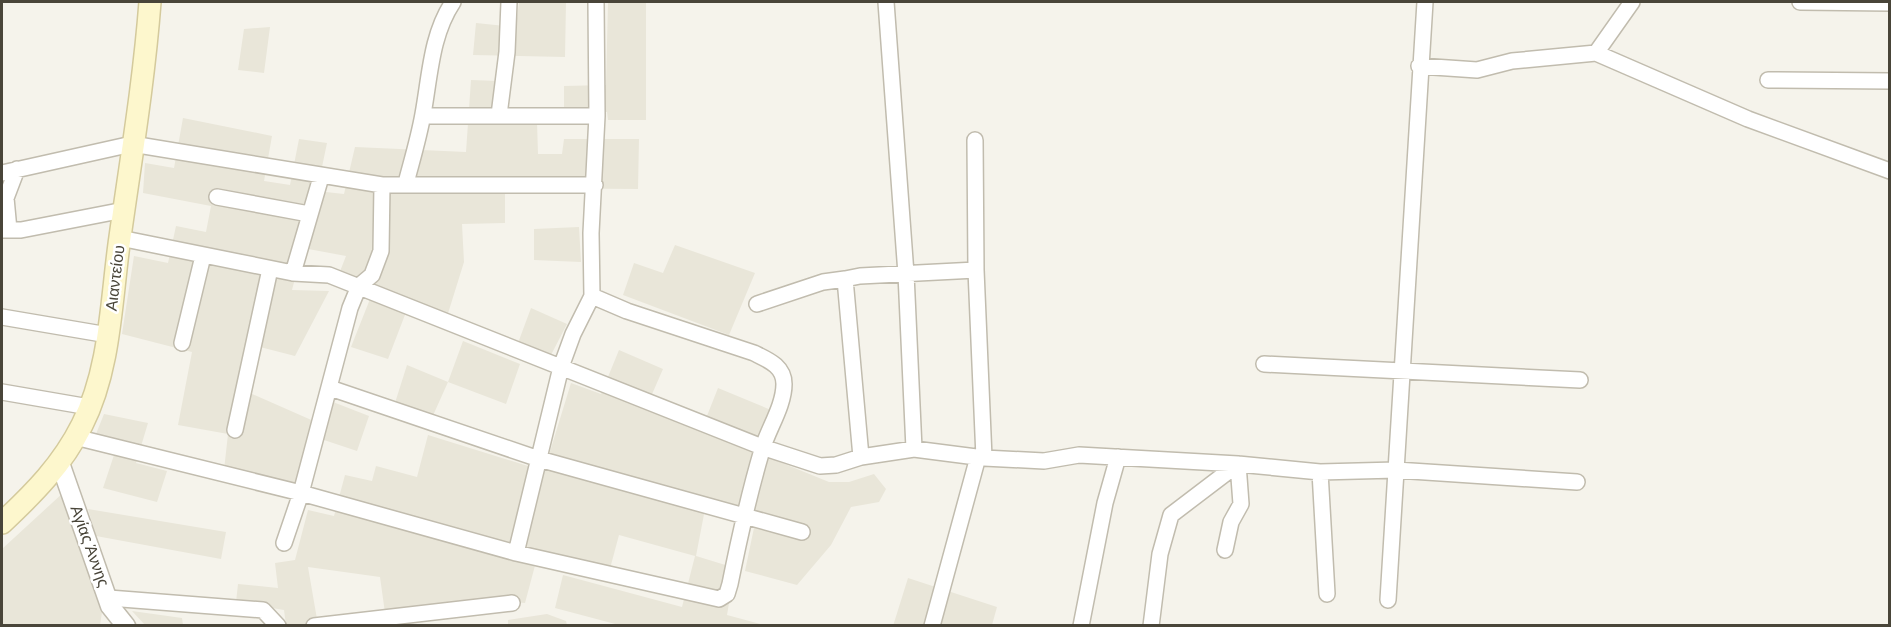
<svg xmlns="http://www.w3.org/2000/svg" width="1891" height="627" font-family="Arial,sans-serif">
<rect width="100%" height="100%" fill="#f5f3eb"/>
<path fill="#e9e6d9" d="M519,2H566L565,57L473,55L476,23L516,27Z
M608,2H646V120H608L607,112H564V86L606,85Z
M270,27L264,73L238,70L244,29Z
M471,80L498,81L494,121L537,122L538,154H562L564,139H639L638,189L505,188V223L462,224L464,262L445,323L408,307L388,359L351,347L372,294L337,279L346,256L303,248L292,290L329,291L295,356L260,347L250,393L325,426L333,402L369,416L357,451L309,435L294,487L224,470L228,434L178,425L192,352L122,334L134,256L168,263L176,226L206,232L211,206L143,193L145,163L174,168L183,118L272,136L264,181L290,185L299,139L327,143L317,191L344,194L355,147L466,152Z
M579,227L581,262L534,260V229Z
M675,245L755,273L729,335L623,295L634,263L663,273Z
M531,308L567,324L551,355L518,343Z
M463,341L520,364L506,404L448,382L431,420L394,406L407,365L448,382Z
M619,350L663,369L646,408L701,431L718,388L771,410L758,453L829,482H849L874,474L886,489L879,502L851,507L831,545L797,585L745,571L755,523L705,509L696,556L735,568L727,615L764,625H619L555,608L563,575L682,607L695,556L619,535L608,576L537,558L525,603L503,601L385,613L380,577L308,567L318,625H286L284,610L236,602L238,584L278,588L275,563L295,560L308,510L334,516L345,475L372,481L376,466L417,477L428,435L544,471L571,383L601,394Z
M104,414L148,423L136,463L167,471L157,502L103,488L116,449L92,444Z
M64,492L104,599L100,625L2,626V549Z
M88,509L226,532L221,559L96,536Z
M908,578L997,607L992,625L893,626Z
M132,611L182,618L183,625H145Z
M547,614L566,621L567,625H508V620Z"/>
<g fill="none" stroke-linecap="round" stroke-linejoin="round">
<g stroke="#c1bcae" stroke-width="18">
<path id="minor" d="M886,2L906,274L914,449
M1632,2L1596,53L1748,119L1890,171
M1800,2L1890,3
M1419,66L1477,70L1512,61L1596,53
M1768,80L1890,81
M499,115L507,52L509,2
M423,116H597
M975,140L976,270
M2,173L132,144L382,185H595
M406,183C412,160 419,137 423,114C430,76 431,35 453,2
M217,197L309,214
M2,230H21L124,210
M9,230L6,198L17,169
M120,238L293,273L329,275L762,447L820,466L836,465L861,457L914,449L984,458L1044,461L1079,455L1238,464L1320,472L1396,470L1577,482
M293,273L321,177
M757,304L823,282L845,279
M2,317L108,335
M182,343L203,256
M1264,364L1580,380
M330,388L539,459L802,532
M2,392L89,407
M235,430L270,269
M75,437L301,493L516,553L719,599L727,594L730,584C739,539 749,494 762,450C768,429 784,406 784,384C784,366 768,360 754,353L627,311L592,296
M861,457L845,279L860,276L976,270L984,458
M1320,472L1327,594
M284,543L301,493L350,308L359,286L372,275L381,251L382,185
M1225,550L1231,522L1241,504L1238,464
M516,553L561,367L573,334L592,296L591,233L597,116L596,2
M109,598L263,610L278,626
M1388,600L1425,2
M314,626L512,603
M932,626L978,457
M1081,626L1105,503L1118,457
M1151,626L1160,554L1171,515L1238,464"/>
</g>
<g stroke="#c1bcae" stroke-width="21">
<path id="tertiary" d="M60,463L110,606L126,626"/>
</g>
<g stroke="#d4ca9c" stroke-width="24">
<path id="secondary" d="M2,523C34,493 62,465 82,425C111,368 111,299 120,237C131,159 144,81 150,2"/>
</g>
<use href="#minor" stroke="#fff" stroke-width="15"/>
<use href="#tertiary" stroke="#fff" stroke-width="18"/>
<use href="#secondary" stroke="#fdf7cd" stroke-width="21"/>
</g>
<g text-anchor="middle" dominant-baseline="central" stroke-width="5" stroke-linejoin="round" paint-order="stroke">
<g font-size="16" fill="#494539" stroke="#fff">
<text transform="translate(115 278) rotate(-83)">Αιαντείου</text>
<text transform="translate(90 546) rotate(70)">Αγίας Άννης</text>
</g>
</g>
<rect width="1891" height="627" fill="none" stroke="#494539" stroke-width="6"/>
</svg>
